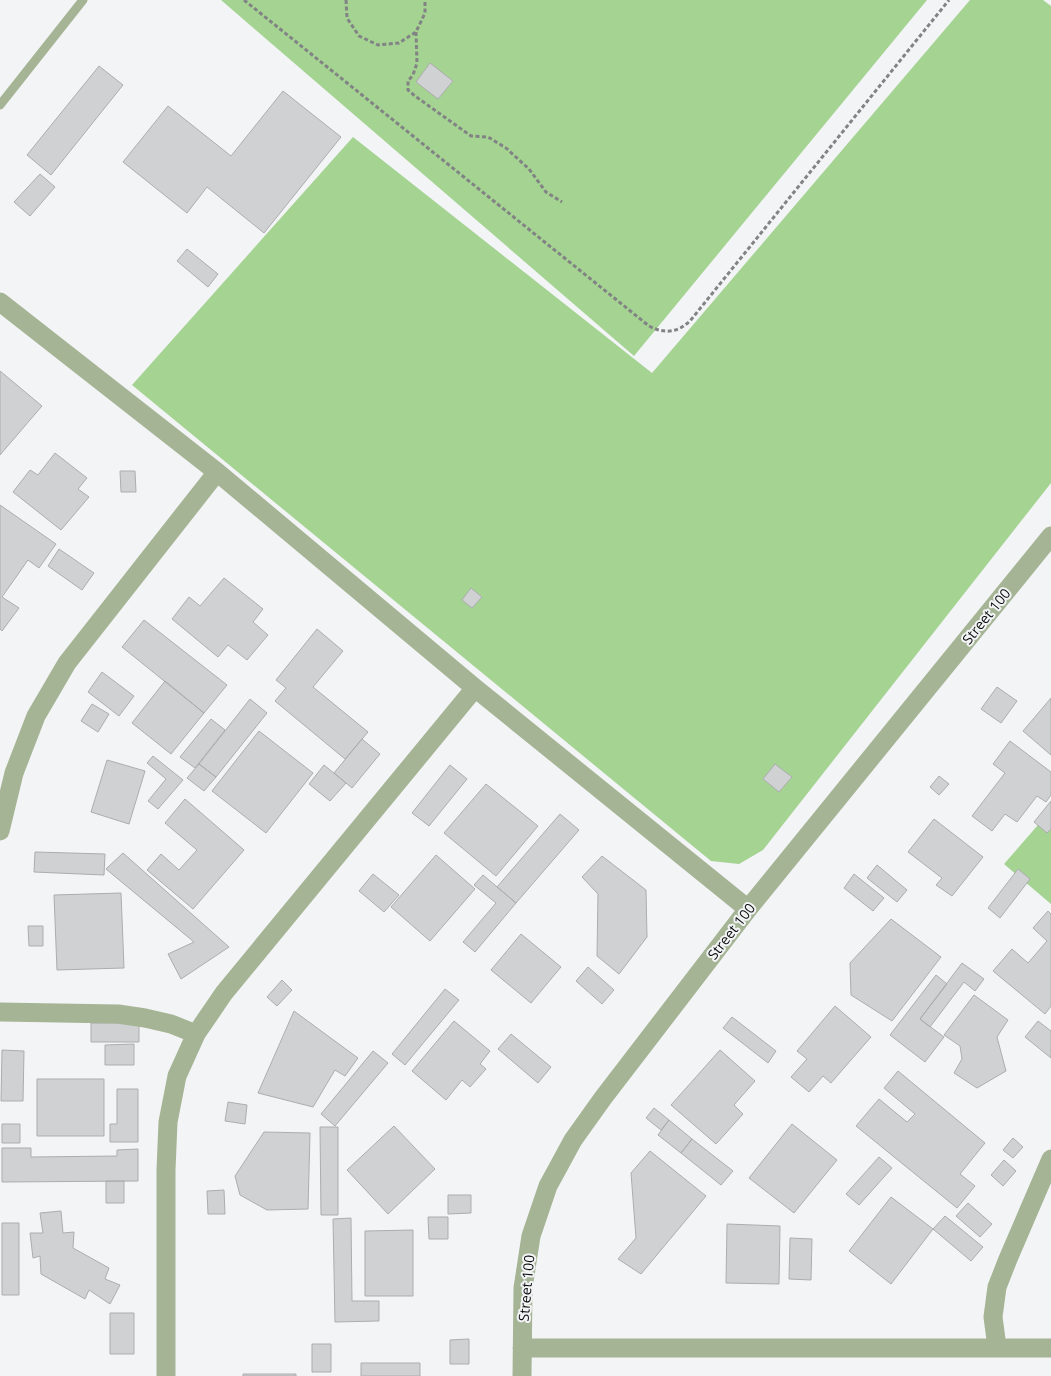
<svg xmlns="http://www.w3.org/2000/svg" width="1051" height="1376" font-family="'Open Sans',sans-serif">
<rect width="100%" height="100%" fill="#f3f4f6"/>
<path fill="#a4d392" d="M221,0H927L634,356Z
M970,0H1043L1051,6V483L763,850L739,864L711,861L132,385L353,137L652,373Z
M1051,810V904L1004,864Z"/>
<path fill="#d0d1d3" stroke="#acadaf" d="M430,63L453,81L438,99L416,82Z
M99,66L123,85L51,175L27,155Z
M283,91L341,137L264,233L207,187L187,213L123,162L168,106L231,156Z
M40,174L55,187L30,216L14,202Z
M187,249L218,274L208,287L177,261Z
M0,371L42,406L0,455Z
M55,453L87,478L78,489L89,497L61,530L13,492L30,470L38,475Z
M120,471H135L136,492H121Z
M0,505L56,544L39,568L28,560L2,597L19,608L2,631L0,629Z
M59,549L94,573L82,590L48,566Z
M224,578L263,609L253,622L268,635L247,660L228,645L218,657L172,619L189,597L200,606Z
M471,588L482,597L472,608L462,600Z
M144,620L227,685L204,713L122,647Z
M317,629L343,651L313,687L368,732L345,759L275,701L286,688L276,680Z
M102,672L134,696L119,716L88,692Z
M165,681L204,713L171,754L132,723Z
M997,687L1017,701L1001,723L981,709Z
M1051,698V755L1023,731Z
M250,699L267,713L216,777L199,764Z
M92,704L109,714L98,732L81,721Z
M211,719L225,730L195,768L180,757Z
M259,731L313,773L266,833L212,791Z
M362,739L380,754L352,788L334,773Z
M1010,741L1051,772V795L1046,802L1037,796L1017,822L1005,814L992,831L972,816L1005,773L993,764Z
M153,756L183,780L158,809L148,801L166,779L147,763Z
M107,760L145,771L129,824L91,812Z
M199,764L216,777L204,791L187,778Z
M775,764L792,777L779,792L763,779Z
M324,765L346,783L330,801L309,784Z
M450,765L467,779L429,826L412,813Z
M939,776L949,784L939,795L930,787Z
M486,784L538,826L496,876L444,833Z
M185,799L244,850L193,909L147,870L161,854L179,870L197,850L165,823Z
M1051,801V829L1047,833L1034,822Z
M560,814L579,830L516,903L497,887Z
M934,819L983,857L952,896L936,885L942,878L908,852Z
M35,852L105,854L104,875L34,872Z
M123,853L229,947L181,979L168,954L194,942L106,869Z
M436,855L475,889L430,941L391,907Z
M602,856L646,890L647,937L619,974L597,956L598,894L582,877Z
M877,865L907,890L897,902L867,878Z
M1018,869L1030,879L1000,918L988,908Z
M373,874L399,895L384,912L359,891Z
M854,874L884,898L873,911L844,888Z
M483,875L516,903L475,952L463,942L496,903L474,885Z
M121,893L124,968L57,970L54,895Z
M1048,911L1051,914V1006L1045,1014L993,971L1012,949L1028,963L1047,941L1033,928Z
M891,919L941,957L892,1021L851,995L850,963Z
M28,926H43V946H29Z
M521,934L561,967L531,1003L491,970Z
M962,963L984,979L975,991L964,982L930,1027L920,1019Z
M588,967L614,990L602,1004L576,981Z
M936,975L947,984L920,1019L944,1037L925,1062L890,1035Z
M282,980L292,990L277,1006L267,997Z
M445,989L459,1000L405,1065L392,1054Z
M974,995L1008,1020L997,1037L1006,1071L977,1088L954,1073L962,1059L960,1046L944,1035Z
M835,1006L871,1037L831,1083L823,1076L809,1092L791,1077L807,1059L797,1051Z
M294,1011L358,1058L345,1076L335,1070L313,1107L258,1093Z
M732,1017L776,1051L768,1063L723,1028Z
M454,1021L490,1051L480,1064L486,1069L470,1087L462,1080L446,1100L412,1071Z
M1038,1021L1051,1031V1058L1025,1037Z
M91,1023H139V1042H91Z
M511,1034L551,1067L538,1083L498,1049Z
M134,1044V1065H105V1045Z
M2,1050L24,1051L23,1101H1Z
M720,1050L755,1081L734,1105L743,1114L716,1144L671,1105Z
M373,1051L388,1063L335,1126L321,1114Z
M898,1071L985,1143L960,1174L975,1186L957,1208L856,1126L879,1099L907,1122L915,1114L884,1088Z
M37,1079H104V1136H37Z
M117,1089H138V1142H110V1124H117Z
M228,1102L247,1105L245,1124L225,1121Z
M654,1108L669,1120L661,1130L646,1118Z
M669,1120L692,1139L681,1153L658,1135Z
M2,1124H20V1143H2Z
M792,1124L837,1160L794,1213L749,1178Z
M394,1126L435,1169L388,1214L347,1170Z
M320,1127H338V1215H321Z
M264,1132L310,1133L308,1209L267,1210L240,1195L235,1176Z
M1013,1138L1023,1147L1013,1158L1003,1150Z
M692,1139L733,1171L721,1185L681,1153Z
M2,1148H31V1157L117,1156V1150L138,1149V1181L2,1182Z
M650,1151L706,1196L641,1274L618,1259L636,1238L631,1173Z
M879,1157L892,1168L859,1205L846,1194Z
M1004,1160L1016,1171L1003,1186L991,1175Z
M106,1181H124V1203H106Z
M224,1190L225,1214H208L207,1191Z
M448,1195H471V1213L448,1214Z
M891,1197L933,1229L891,1284L849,1251Z
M968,1203L992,1224L980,1237L956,1216Z
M61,1211L63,1233L74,1232L73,1248L109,1268L105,1279L120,1285L110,1304L89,1290L85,1299L41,1274L40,1256L33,1258L30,1233H43L40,1213Z
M945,1216L983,1247L971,1261L933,1229Z
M428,1217H448V1239H429Z
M351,1218L352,1301H379V1321L335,1322L333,1219Z
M2,1223H19V1295H2Z
M727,1224L780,1226L779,1284L726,1283Z
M413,1230V1296H365V1231Z
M790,1238L812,1239L811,1280L789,1279Z
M110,1313H134V1354H110Z
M469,1339V1364H450V1340Z
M312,1344H331V1372H312Z
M361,1363H420V1376H361Z
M243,1374H296V1376H243Z"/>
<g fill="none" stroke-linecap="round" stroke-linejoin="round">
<path stroke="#828384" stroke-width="3" stroke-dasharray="4 2.5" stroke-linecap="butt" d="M244,0L649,326C664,334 677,333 690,321L949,0
M346,0L347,18L359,36L378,45L399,43L416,32L425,13V0
M416,32L417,63L413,75L408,81V90L415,96L471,136L488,137L506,148L529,169L546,192L562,202"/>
<path stroke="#a5b494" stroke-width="9" d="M0,105L83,0"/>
<path stroke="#a5b494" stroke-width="19" d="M0,302L217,472L475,688L748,909
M0,831L14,773L36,716L67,663L217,472
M0,1012L118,1014L145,1018L171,1024L196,1034
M997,1347L993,1317L997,1287L1008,1259L1051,1159
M522,1348H1051
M166,1376V1170L168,1122L177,1076L196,1034L224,993L475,688
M522,1376L523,1288L531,1236L548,1186L573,1140L603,1098L748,909L1051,536"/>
</g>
<g text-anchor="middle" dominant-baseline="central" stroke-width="4" stroke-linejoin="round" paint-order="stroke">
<g font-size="14" fill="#0c0d0d" stroke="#f3f4f6">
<text transform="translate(986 616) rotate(-51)">Street 100</text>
<text transform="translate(731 931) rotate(-52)">Street 100</text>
<text transform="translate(526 1288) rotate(-85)">Street 100</text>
</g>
</g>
</svg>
